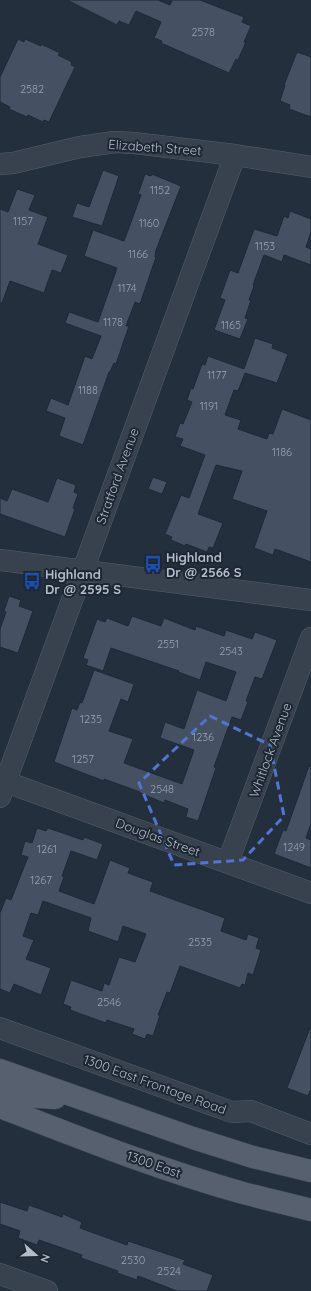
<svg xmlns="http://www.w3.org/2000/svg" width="311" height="1291" font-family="Quicksand,sans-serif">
<rect width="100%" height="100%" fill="#242f3e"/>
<path fill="#455162" stroke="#1f2835" d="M67,0H158L170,5L172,0H200L244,17L242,22L251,26L244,42H246L238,60L236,59L229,73L161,43L162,41L154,38L161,22L136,11L129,25L119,21L117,25Z
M18,39L24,42L25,39L41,46V44L60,53L58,55L72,62L71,65L75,67L49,122L44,120L43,122L28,115L27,117L9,109L10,107L0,102V77Z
M297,52L311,57V117L289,109L290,105L280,101L285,85H284Z
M103,170L119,176L102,226L72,217L77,203L89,207Z
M145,174L151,176L152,174L181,186L156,250L155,257H156L140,304L135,302L126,326H129L116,364L114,363L110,372H109L83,445L59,436L65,418L46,411L51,398L68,405L85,356L92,359L101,336L65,323L69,312L98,322L117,268L84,256L93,230L124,241L141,195L138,194Z
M17,189L35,195L29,210L48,217L38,244L68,255L61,273L52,270L44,293L10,281L2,303H0V209L8,212Z
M290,211L311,219V232L306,247L311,249V265L284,255L282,262L264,255L253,285L254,286L249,300H251L245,318L248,319L240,339L214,330L225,300L220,298L230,270L238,273L254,229L277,236L284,216L288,218Z
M255,338L273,344L272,348L288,354L277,383L245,373L238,391L234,390L225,415L241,420L238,429L267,439L269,433L273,434L282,409L311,420V562L275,549L273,555L254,548L267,511L232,499L242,471L216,465L198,514L223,523L213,548L209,547L207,552L186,544L185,546L171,540L172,537L165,534L181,495L189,498L205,455L180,446L183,439L175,437L180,423L183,424L192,402L187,400L191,388L193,389L202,364L205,365L208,356L244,369Z
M153,477L167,482L162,494L148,489Z
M57,478L76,485L74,492L78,494L73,508L75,509L65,537L0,514V498L7,501L12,489L48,502Z
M9,596L21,600L19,606L33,611L18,653L0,647V629L6,612L4,611Z
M132,616L161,626L164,618L195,630L196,626L224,636L226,630L252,639L255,632L277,640L262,679L255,677L246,701L248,702L241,720L232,717L214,767L216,768L198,821L186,817L188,809L165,800L164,803L140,793V792L104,779V781L54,762L72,708L77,710L80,702L82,703L94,670L134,684L128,702L121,699L109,731L133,739L124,763L182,784L194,750L160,738L165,722L184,729L197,690L226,701L236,672L206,662L200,680L178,672L179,671L111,648L103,671L86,665L88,660L83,658L97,619L105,622L107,618L128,626Z
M309,766L311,767V824L306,838L311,840V868L274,854L283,830L286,831Z
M37,828L46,831L48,828L83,840L84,837L103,844L97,860L71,851L62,876L64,877L59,891L94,904L110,860L130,868L128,873L153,882L150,891L225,918L221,931L246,940L248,934L259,938L256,948L261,950L253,975L248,973L245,985L242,984L240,988L180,966L170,993L167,992L158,1015H160L153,1036L147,1034L145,1039L132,1034L134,1029L107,1020L106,1023L70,1010L71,1007L63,1004L71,980L102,991L104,983L109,985L119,957L135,962L146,934L123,926L118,942L88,931L91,918L43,901L38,915L31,913L23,936L34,940L26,959L51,968L41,995L14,984L10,993L0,989V913L6,898L11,900L28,857L21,855L25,841L32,843Z
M310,1028H311V1089L308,1096L287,1088Z
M0,1202L27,1211L29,1205L62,1217L63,1214L82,1222L80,1228L127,1245L128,1241L185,1260L183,1264L213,1275L207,1291H177L138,1276L137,1280L117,1273L118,1271L81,1258L82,1255L39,1240L37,1245L18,1238L20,1231L0,1224Z"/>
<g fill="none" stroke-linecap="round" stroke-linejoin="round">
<g stroke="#565f6c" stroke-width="22">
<path id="minor" d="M0,164L13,163L80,147L115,142L134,143L235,155L311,167
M0,560L311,600
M6,782L311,893
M0,797L235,155
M228,862L311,638
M0,1028L215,1106L232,1112L251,1111L311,1134
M0,1274L47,1291"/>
</g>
<g stroke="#414a57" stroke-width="23">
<path id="major" d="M0,1070L193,1138L253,1157L311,1171
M0,1087L24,1096L55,1098
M0,1107C80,1138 160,1170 243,1193C266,1199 288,1204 311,1210"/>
</g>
<use href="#minor" stroke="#38414e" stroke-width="21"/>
<use href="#major" stroke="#56606e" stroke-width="22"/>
</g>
<path fill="none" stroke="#5274d3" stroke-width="3" stroke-dasharray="8 5" stroke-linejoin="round" d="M210,716L270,745L284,816L243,860L174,865L139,783Z"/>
<defs>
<g id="bus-bare" transform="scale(1.38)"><path d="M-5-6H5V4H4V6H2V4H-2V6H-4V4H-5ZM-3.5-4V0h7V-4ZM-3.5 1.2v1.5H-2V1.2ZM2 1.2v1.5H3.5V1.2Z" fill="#1a4fb4" stroke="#1d2633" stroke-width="2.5" paint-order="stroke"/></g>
</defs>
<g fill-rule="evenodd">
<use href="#bus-bare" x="153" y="564"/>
<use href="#bus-bare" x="32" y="581"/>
</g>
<g text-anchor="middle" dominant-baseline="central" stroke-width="4" stroke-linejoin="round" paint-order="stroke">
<g font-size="11" fill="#98a1af">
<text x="203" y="32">2578</text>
<text x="32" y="89">2582</text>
<text x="160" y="190">1152</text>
<text x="23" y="221">1157</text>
<text x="149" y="223">1160</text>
<text x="265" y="246">1153</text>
<text x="138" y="254">1166</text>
<text x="127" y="288">1174</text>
<text x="113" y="322">1178</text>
<text x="231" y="325">1165</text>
<text x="217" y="375">1177</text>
<text x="88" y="390">1188</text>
<text x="209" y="406">1191</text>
<text x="282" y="452">1186</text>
<text x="168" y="644">2551</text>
<text x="231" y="651">2543</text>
<text x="91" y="719">1235</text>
<text x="203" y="737">1236</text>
<text x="83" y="759">1257</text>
<text x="162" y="789">2548</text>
<text x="294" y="847">1249</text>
<text x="47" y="849">1261</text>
<text x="41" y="880">1267</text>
<text x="200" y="942">2535</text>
<text x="109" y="1002">2546</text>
<text x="133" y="1260">2530</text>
<text x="169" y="1271">2524</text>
</g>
<g font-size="13" fill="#b4bcc9" stroke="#1d2633">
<text transform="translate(155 147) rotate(4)">Elizabeth Street</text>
<text transform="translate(117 476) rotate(-70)">Stratford Avenue</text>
<text transform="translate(270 750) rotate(-70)">Whitlock Avenue</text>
<text transform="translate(158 837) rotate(20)">Douglas Street</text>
<text transform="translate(155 1084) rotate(20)">1300 East Frontage Road</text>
<text transform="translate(154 1164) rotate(19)">1300 East</text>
</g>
<g font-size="13" font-weight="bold" fill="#b4bcc9" stroke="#1d2633" text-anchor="start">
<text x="166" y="557">Highland<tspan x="166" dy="15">Dr @ 2566 S</tspan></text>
<text x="45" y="574">Highland<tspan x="45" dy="15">Dr @ 2595 S</tspan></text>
</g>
</g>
<g transform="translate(36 1255) rotate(110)" stroke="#1d2633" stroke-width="3" paint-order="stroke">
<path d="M0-3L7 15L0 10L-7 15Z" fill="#b4bcc9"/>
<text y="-6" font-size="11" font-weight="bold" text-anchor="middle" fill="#b4bcc9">N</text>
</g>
</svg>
